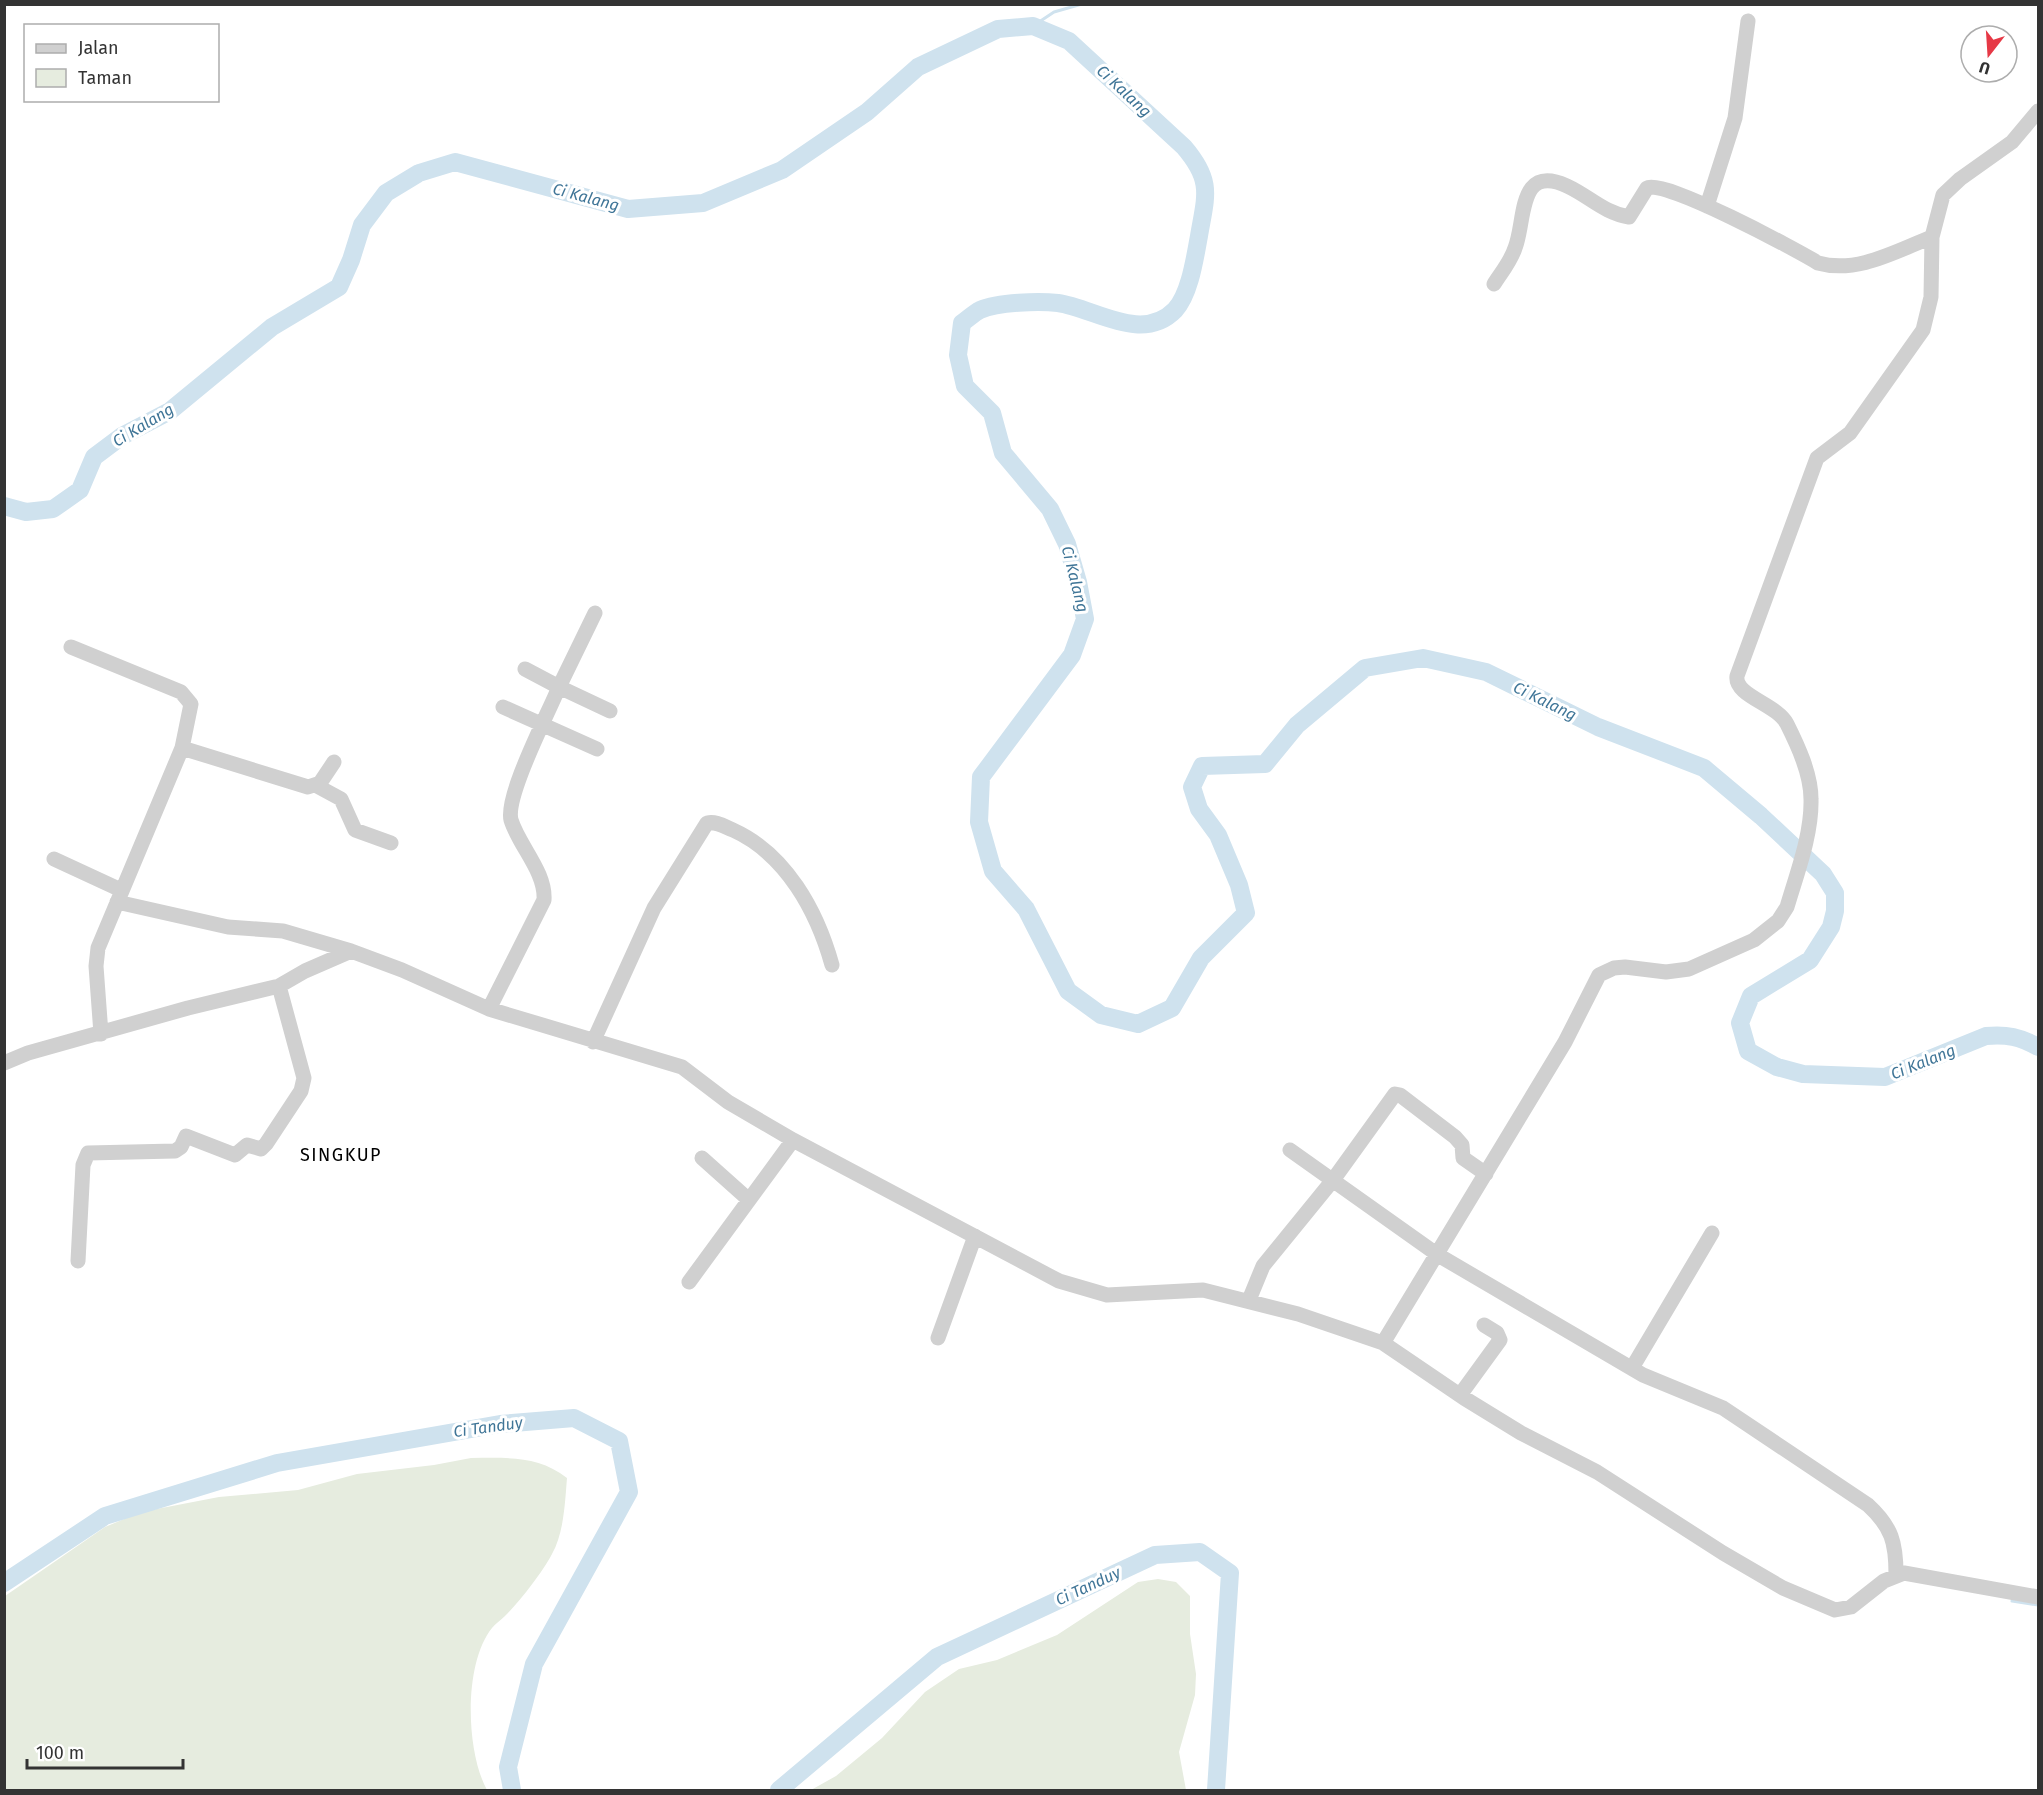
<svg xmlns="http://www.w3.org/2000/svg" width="2043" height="1795" font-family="'Fira Sans',sans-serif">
<rect width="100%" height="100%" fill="#fff"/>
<path fill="#e6ecdf" d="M471,1458C507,1458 538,1455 567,1478C565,1502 564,1533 552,1554C542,1573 520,1601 505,1616C501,1620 495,1624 492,1628C463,1664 466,1752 487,1790H5V1596L105,1527L141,1512L219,1497L298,1490L357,1474L434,1465Z
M1158,1579L1176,1582L1190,1596V1634L1196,1674L1195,1695L1179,1752L1186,1790H811L836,1776L882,1738L925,1692L959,1669L997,1660L1057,1635L1138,1582Z"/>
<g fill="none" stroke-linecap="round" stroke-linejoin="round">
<path stroke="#cfe2ee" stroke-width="3" d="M1033,26L1054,12L1082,4
M2012,1601L2038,1605"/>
<path stroke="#cfe2ee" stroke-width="18" d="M4,506L26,512L53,509L80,490L94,457L122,436L170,411L272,327L339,287L351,260L362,225L386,193L419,173L455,162L628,209L703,203L782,170L867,112L918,67L998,29L1033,26L1069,41L1184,147C1213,181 1206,195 1199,236C1195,257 1190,294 1175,310C1142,344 1094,308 1058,303C1039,301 998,302 980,310C974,313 968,319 962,323L958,355L965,386L992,413L1003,453L1050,509L1067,544L1078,582L1085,619L1072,655L981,777L979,822L993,871L1026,909L1068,991L1101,1015L1138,1024L1172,1008L1201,958L1246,913L1239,885L1218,835L1199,809L1192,787L1202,766L1265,764L1297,725L1365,668L1423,658L1486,672L1598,727L1704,768L1761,816L1823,874L1835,893V911L1831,927L1810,960L1751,996L1740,1023L1748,1051L1777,1067L1803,1074L1885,1077L1986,1036C2007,1034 2020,1037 2038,1047
M4,1583L105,1516L277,1463L500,1424L574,1418L619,1441L629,1492L534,1664L508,1767L512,1790
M779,1790L937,1657L1155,1555L1200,1552L1230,1573L1216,1790"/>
<path stroke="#d0d0d0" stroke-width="15" d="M1707,206L1735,118L1748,21
M1494,284C1501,273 1511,261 1515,248C1526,221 1517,163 1567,186C1589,196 1604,213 1629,217L1647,188C1663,178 1797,250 1818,263C1857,274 1896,251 1932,237
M71,647L181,692L191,704L182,748L98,948L96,966L101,1034
M525,669L559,687L595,613
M503,707L597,749
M182,748L308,787L320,783L334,762
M317,786L341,799L355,830L391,843
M54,859L121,890
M117,902L228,927L283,931L351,951
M489,1009L544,900C546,872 519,846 511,820C505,796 548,714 559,687L610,711
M593,1042L654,908L707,823C717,821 725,827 733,830C786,854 817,911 832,965
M4,1063L28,1053L188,1008L279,986L305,971L351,951L402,970L489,1009L682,1067L728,1102L793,1140L1059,1281L1107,1295L1203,1290L1298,1314L1383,1343L1464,1398L1521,1433L1597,1472L1723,1553L1783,1588L1835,1610L1851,1607L1884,1581L1904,1573L2038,1597
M1290,1150L1438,1255L1643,1375L1723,1408L1868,1505C1892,1527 1896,1543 1896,1574
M702,1158L749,1200
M78,1261L83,1165L88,1153L175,1151L181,1147L186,1136L235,1155L247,1145L261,1149L266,1144L301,1091L304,1078L279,986
M689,1282L793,1140
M1249,1300L1263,1266L1333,1180L1395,1094L1400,1095L1455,1137L1462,1145L1463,1158L1486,1174
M938,1338L975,1236
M1383,1343L1565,1042L1599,975L1614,968L1625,967L1666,972L1689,969L1754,940L1778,921L1787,907C1797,873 1812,834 1811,799C1811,774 1798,746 1787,724C1777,704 1734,696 1737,676L1817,458L1850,433L1923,330L1931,297L1932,237L1943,195L1960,179L2012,142L2038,111
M1632,1368L1712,1233
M1460,1395L1500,1340L1497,1333L1484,1325"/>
</g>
<g text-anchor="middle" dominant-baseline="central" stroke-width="6" stroke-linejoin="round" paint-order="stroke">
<g font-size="16" font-style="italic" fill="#3f7597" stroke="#fff">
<text transform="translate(1124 91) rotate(43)">Ci Kalang</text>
<text transform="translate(586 197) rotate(15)">Ci Kalang</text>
<text transform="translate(143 425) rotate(-31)">Ci Kalang</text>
<text transform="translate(1075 579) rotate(76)">Ci Kalang</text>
<text transform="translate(1545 701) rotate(26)">Ci Kalang</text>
<text transform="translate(1923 1062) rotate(-22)">Ci Kalang</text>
<text transform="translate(488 1427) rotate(-8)">Ci Tanduy</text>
<text transform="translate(1088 1586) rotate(-25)">Ci Tanduy</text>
</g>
<g font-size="18" letter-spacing="1.5" fill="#000" stroke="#fff">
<text x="341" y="1155">SINGKUP</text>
</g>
</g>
<rect width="2043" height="1795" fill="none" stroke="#333333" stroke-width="12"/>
<rect x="24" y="24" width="195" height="78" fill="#ffffff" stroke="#adadad" stroke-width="1.5"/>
<rect x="36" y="44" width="30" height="9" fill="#d0d0d0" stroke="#adadad" stroke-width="1.5"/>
<text x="78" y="54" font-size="18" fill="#333333">Jalan</text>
<rect x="36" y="69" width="30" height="18" fill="#e6ecdf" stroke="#adadad" stroke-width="1.5"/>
<text x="78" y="84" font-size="18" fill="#333333">Taman</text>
<g transform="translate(1989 54) rotate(197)"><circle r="28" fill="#ffffff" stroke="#adadad" stroke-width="1.5"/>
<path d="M0-4.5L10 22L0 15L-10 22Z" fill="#e63946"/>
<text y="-9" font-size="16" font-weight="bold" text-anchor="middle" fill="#333333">U</text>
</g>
<path d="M27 1759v9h156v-9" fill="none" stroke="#333333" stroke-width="3"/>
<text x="36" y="1759" font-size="18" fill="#333333" stroke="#ffffff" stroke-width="4.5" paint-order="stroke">100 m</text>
</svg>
